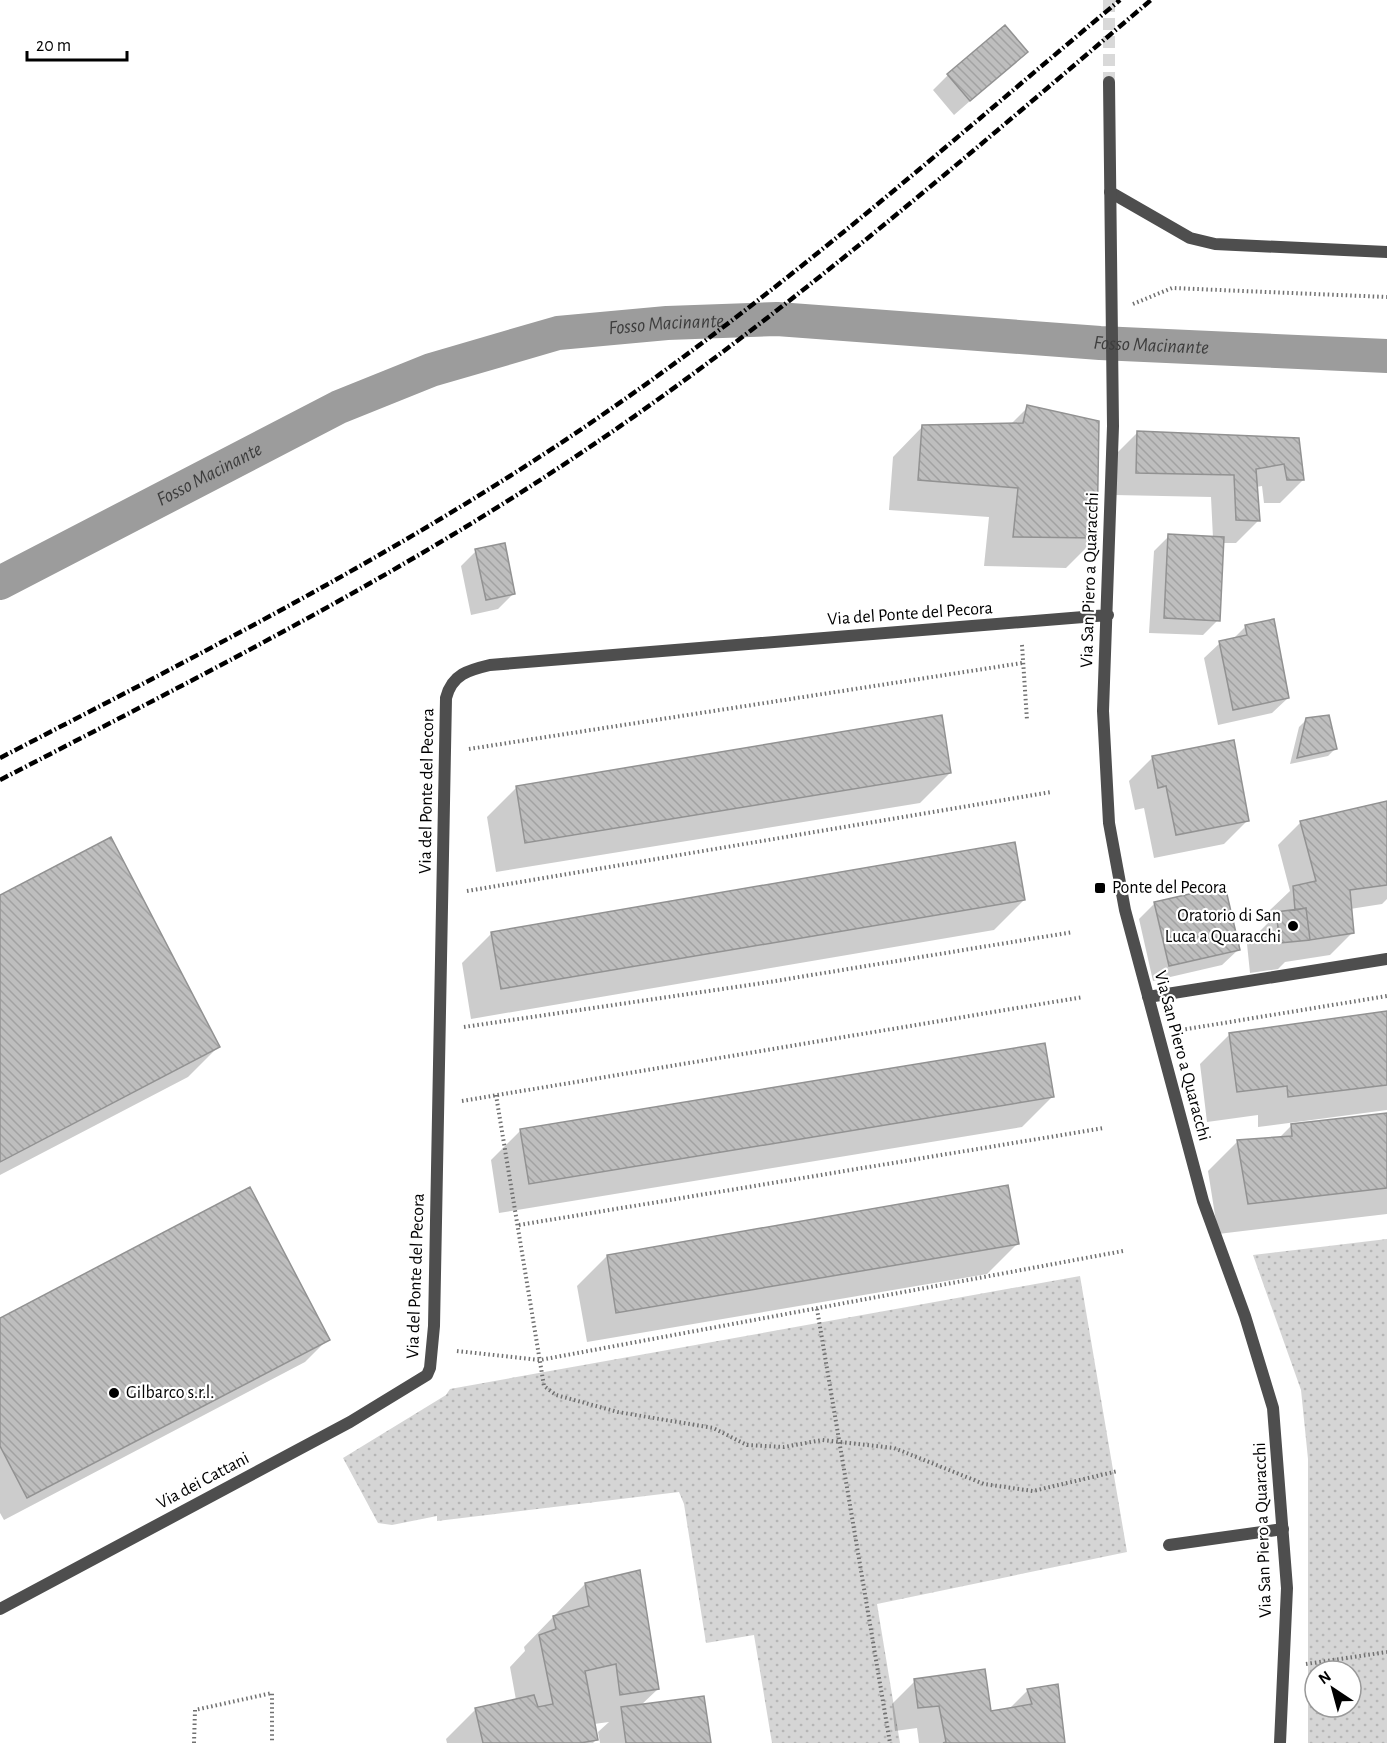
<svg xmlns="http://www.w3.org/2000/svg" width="1387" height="1743" font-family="'Alegreya Sans',sans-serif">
<defs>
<pattern id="green-dots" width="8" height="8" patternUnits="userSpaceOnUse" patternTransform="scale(1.5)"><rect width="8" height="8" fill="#d5d5d5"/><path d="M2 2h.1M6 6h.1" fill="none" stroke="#b5b5b5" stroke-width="1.8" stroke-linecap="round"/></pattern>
<pattern id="building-back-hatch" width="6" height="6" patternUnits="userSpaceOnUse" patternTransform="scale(1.5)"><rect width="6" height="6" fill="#bebebe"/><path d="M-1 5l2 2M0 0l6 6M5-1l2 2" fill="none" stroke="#a2a2a2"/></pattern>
</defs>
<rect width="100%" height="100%" fill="#fff"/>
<path fill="url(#green-dots)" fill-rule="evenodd" d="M1387,1239V1743H1308V1459L1301,1390L1253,1255ZM1315,1671H1351V1707H1315Z
M1080,1276L1127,1552L877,1604L900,1743H772L754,1635L706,1643L684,1504L679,1492L437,1521V1516L392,1525L378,1523L343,1458L446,1395L450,1389Z"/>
<path fill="#0003" d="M1026,52L954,115L933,90L948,75Z
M1028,407L1096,538L1066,568L984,566L989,517L889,510L893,457L923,426L1010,425Z
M1138,432L1298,440L1303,480L1280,503H1264L1262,486L1256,487L1259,520L1236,543H1222L1218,620L1203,635L1149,633L1154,551L1169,536L1213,538L1211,497L1114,495L1115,455Z
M476,551L514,593L498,609L471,615L461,566Z
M1246,626L1288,698L1272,713L1218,725L1204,658L1220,643L1232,640Z
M1306,720L1335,749L1328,756L1290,764L1299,727Z
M1152,758L1247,821L1224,844L1154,858L1144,808L1135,810L1129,781Z
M950,773L920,803L496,872L487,817L517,787Z
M1387,802V899L1382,904L1350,909L1353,932L1330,955L1285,962L1278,969L1250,973L1247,944L1271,920L1270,910L1290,891L1278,845L1301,822Z
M0,897L218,1047L188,1077L0,1175Z
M1024,900L994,930L471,1019L462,963L492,933Z
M1155,903L1238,950L1222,965L1153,981L1139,919Z
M1387,1012V1110L1258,1127V1115L1207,1122L1200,1064L1230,1034Z
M1052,1097L1022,1127L499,1213L491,1160L521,1130Z
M1387,1115V1214L1218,1234L1208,1171L1238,1141L1279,1138L1292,1125Z
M1017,1244L987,1274L587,1342L577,1286L607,1256Z
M0,1320L328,1339L305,1362L4,1520L0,1513Z
M585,1584L658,1689L640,1706L709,1743H600L598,1732L609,1722L594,1724L597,1739L593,1743H447L446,1739L476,1709L516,1700L510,1667L525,1651L524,1647Z
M915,1681L989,1712L1009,1709L1027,1691L1057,1685L1064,1743H919L917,1728L895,1731L892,1704Z"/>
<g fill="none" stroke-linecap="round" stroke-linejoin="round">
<path stroke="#9c9c9c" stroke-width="34" id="s1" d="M0,583L339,407L431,370L558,333L667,323L777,319L1100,343L1387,356"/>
</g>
<path fill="url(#building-back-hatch)" stroke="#929292" stroke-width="1.5" d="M1005,25L1028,52L970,101L947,74Z
M1027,405L1099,421L1097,538L1013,537L1018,488L918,480L922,425L1023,423Z
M1137,431L1299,438L1304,480H1287L1284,464L1256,469L1260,521L1236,520L1234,475L1136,473Z
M1168,534L1224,537L1220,621L1164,618Z
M505,543L515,594L486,600L475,549Z
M1274,619L1289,698L1233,710L1219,641L1247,635L1245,625Z
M942,715L951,773L525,843L516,786Z
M1329,715L1337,749L1297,758L1306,718Z
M1234,740L1249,821L1176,835L1166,786L1158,788L1152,756Z
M1387,801V885L1350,890L1354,933L1310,940L1306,908L1295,910L1293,886L1316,881L1300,821Z
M111,837L220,1047L0,1162V895Z
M1015,842L1025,900L501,989L491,932Z
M1225,886L1240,950L1169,966L1154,902Z
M1306,908L1310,940L1280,943L1276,912Z
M1387,1011V1085L1288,1097L1287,1086L1237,1092L1229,1033Z
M1045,1043L1054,1097L529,1184L520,1129Z
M1387,1113V1188L1248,1204L1237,1140L1292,1136L1291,1124Z
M1008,1185L1019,1244L616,1313L607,1255Z
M250,1187L330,1340L27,1498L0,1446V1318Z
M640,1570L659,1689L620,1695L616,1664L585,1671L598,1740L580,1743H483L475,1708L534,1695L538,1707L553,1704L539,1635L556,1629L553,1616L589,1606L585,1583Z
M985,1669L991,1711L1032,1704L1027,1689L1058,1684L1065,1743H943L946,1742L939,1706L918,1708L914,1679Z
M704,1696L711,1743H626L621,1707Z"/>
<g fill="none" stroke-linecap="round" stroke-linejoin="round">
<path stroke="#d9d9d9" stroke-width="12" stroke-dasharray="12 6" stroke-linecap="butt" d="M1109,0V82"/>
<path stroke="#707070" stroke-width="4" stroke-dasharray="1.5 3" stroke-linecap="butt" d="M1133,304L1172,288L1387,297
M1022,645L1027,720
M469,749L1022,663
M467,891L1051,792
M464,1027L763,983L1073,932
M1181,1030L1387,996
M496,1095L544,1386L556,1395L618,1412L713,1428L747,1445L784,1447L822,1440L894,1448L984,1484L1033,1491L1118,1471
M462,1101L1083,997
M519,1225L1104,1128
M817,1309L890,1743
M457,1351L540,1360L1123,1251
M1306,1664L1387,1652
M194,1743L195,1710L272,1693V1743"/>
<path stroke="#4e4e4e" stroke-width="12" d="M1110,192L1190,238L1215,244L1387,252
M1169,1545L1283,1529"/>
<path stroke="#4e4e4e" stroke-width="12" d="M1109,82L1113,426L1103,711L1109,823L1125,910L1203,1201L1245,1316L1273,1408L1287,1588L1280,1743
M1148,997L1387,959
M0,1609L350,1422L427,1375L430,1368L434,1326L446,698C452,674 469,670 490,665L1108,615"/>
<path stroke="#000" stroke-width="4.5" stroke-dasharray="9 3 1.5 3" stroke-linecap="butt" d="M0,758C210,649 421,542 615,406C792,283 955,138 1120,0
M0,780C193,680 388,582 569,461C775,324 962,160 1151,0"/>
</g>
<g fill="#000" stroke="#fff" stroke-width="2">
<rect x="1094" y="882" width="12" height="12" rx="3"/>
<circle cx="1293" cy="926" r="6"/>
<circle cx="114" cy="1393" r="6"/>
</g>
<g text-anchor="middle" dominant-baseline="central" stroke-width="4.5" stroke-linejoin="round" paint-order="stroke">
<g font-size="18" fill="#000" stroke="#fff">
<text transform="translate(1090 580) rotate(-88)">Via San Piero a Quaracchi</text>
<text transform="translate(910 614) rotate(-4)">Via del Ponte del Pecora</text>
<text transform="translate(427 791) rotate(-89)">Via del Ponte del Pecora</text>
<text transform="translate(1182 1056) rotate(75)">Via San Piero a Quaracchi</text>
<text transform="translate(416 1276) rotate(-88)">Via del Ponte del Pecora</text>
<text transform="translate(203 1481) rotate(-28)">Via dei Cattani</text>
<text transform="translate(1263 1530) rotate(-92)">Via San Piero a Quaracchi</text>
</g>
<g font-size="18" fill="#000" stroke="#fff" text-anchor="start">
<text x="1112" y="888">Ponte del Pecora</text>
<text x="1281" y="916" text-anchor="end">Oratorio di San<tspan x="1281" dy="21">Luca a Quaracchi</tspan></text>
<text x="126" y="1393">Gilbarco s.r.l.</text>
</g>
<g font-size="20" font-style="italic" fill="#3d3d3d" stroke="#fff">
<text stroke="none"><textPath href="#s1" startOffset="722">Fosso Macinante</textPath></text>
<text stroke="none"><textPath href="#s1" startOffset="1208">Fosso Macinante</textPath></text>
<text stroke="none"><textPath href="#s1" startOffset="236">Fosso Macinante</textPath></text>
</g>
</g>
<g transform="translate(1333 1689) rotate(324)"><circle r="28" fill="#ffffff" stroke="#999999" stroke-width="1.5"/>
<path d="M0-4.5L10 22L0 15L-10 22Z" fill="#000000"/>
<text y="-9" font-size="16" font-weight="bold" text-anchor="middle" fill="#000000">N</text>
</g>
<path d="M27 51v9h100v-9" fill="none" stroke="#000000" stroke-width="3"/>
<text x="36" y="51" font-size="18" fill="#000000" stroke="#ffffff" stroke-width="4.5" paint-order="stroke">20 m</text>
</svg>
